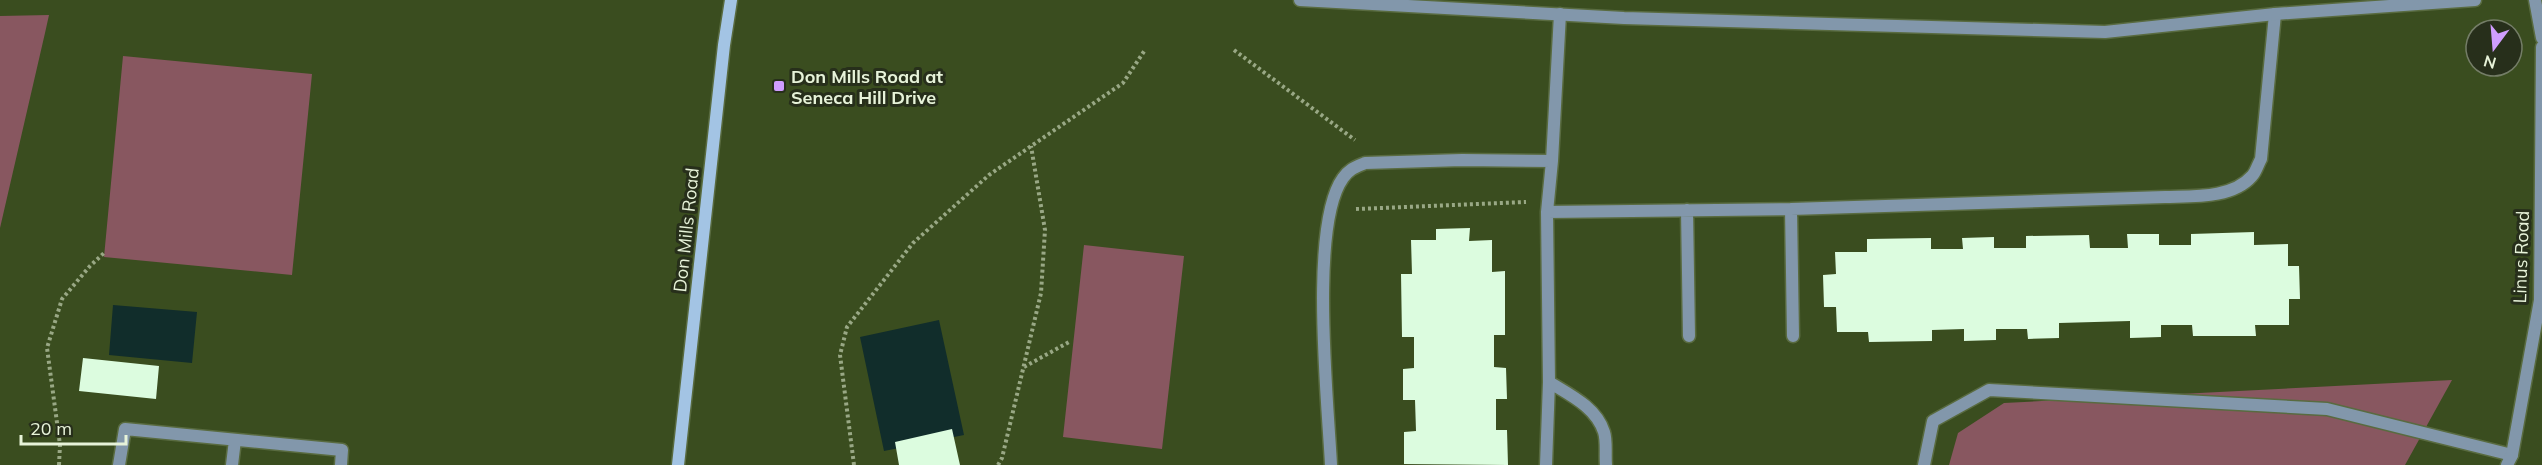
<svg xmlns="http://www.w3.org/2000/svg" width="2542" height="465" font-family="Mulish,sans-serif">
<rect width="100%" height="100%" fill="#3a4d1f"/>
<path fill="#885760" d="M49,15L45,33L0,228V16Z
M123,56L312,74L292,275L104,257Z
M1084,245L1184,256L1162,449L1063,437Z
M2452,380L2405,465H1949L1958,433L2004,403Z"/>
<path fill="#112d2b" d="M113,305L197,312L192,363L109,355Z
M939,320L964,435L884,451L860,337Z"/>
<path fill="#dcfcdf" d="M1470,228L1469,241L1492,240V272L1505,271V335H1494V367L1506,368L1507,399H1496V430H1507L1508,465L1404,464V432L1416,431L1415,400H1403V369L1414,368V337H1402L1401,274H1412L1411,240H1436V229Z
M2254,232V245L2288,244V266H2299L2300,299H2289V325H2255L2256,336H2193L2192,325H2161V337L2130,338V321L2059,323V338L2028,339L2027,329H1996V340L1964,341V329L1932,330V341L1869,342L1868,332H1837L1836,307H1824L1823,275L1836,274L1835,252H1867V239L1931,238V249H1963L1962,238L1994,237V248H2026V236L2089,235L2090,248H2128L2127,234H2159V245H2191V234Z
M83,358L159,366L156,399L79,391Z
M952,429L960,465H899L895,442Z"/>
<g fill="none" stroke-linecap="round" stroke-linejoin="round">
<g stroke="#596b40" stroke-width="15">
<path id="service" d="M1791,209L1793,336
M1687,210L1689,336
M1547,212L1791,209L2165,197C2192,196 2232,199 2252,176C2256,172 2258,164 2261,159L2275,14
M1549,382C1570,395 1596,407 1604,432C1607,441 1605,455 1606,465
M119,465L125,429L342,450L341,465
M232,465L235,440
M1331,465C1328,403 1309,225 1343,178C1349,169 1356,167 1365,163L1462,160L1552,161
M1546,465L1549,382L1547,212L1552,161L1560,14
M1924,465L1933,421L1989,390L2327,409L2512,455"/>
</g>
<g stroke="#596b40" stroke-width="15">
<path id="minor" d="M1300,0L1624,18L2105,32L2275,14L2475,0
M2535,0L2542,38
M2507,465L2512,455L2540,300L2542,47"/>
</g>
<g stroke="#596b40" stroke-width="15">
<path id="secondary" d="M678,465L724,45L731,0"/>
</g>
<path stroke="#99a885" stroke-width="4" stroke-dasharray="3 3" stroke-linecap="butt" d="M1234,50L1355,140
M1356,209L1526,202
M1024,367L1069,342
M59,465L60,445L47,348L62,299L90,266L104,253
M854,465L840,355L847,327L913,243L989,175L1123,83L1145,50
M998,465L1002,458L1041,293L1045,230L1031,146"/>
<use href="#service" stroke="#8297ab" stroke-width="12"/>
<use href="#minor" stroke="#8297ab" stroke-width="12"/>
<use href="#secondary" stroke="#a3c4e4" stroke-width="12"/>
</g>
<rect fill="#d09dff" stroke="#272f1b" stroke-width="2" x="773" y="80" width="12" height="12" rx="3"/>
<g text-anchor="middle" dominant-baseline="central" stroke-width="6" stroke-linejoin="round" paint-order="stroke">
<g font-size="18" font-weight="bold" fill="#e7f3d9" stroke="#272f1b" text-anchor="start">
<text x="791" y="76">Don Mills Road at<tspan x="791" dy="21">Seneca Hill Drive</tspan></text>
</g>
<g font-size="18" fill="#e7f3d9" stroke="#272f1b">
<text transform="translate(686 230) rotate(-84)">Don Mills Road</text>
<text transform="translate(2521 257) rotate(-88)">Linus Road</text>
</g>
</g>
<g transform="translate(2494 48) rotate(196)"><circle r="28" fill="#272f1b" stroke="#747d67" stroke-width="1.5"/>
<path d="M0-4.5L10 22L0 15L-10 22Z" fill="#d09dff"/>
<text y="-9" font-size="16" font-weight="bold" text-anchor="middle" fill="#e7f3d9">N</text>
</g>
<path d="M21 435v9h105v-9" fill="none" stroke="#e7f3d9" stroke-width="3"/>
<text x="30" y="435" font-size="18" fill="#e7f3d9" stroke="#272f1b" stroke-width="4.5" paint-order="stroke">20 m</text>
</svg>
